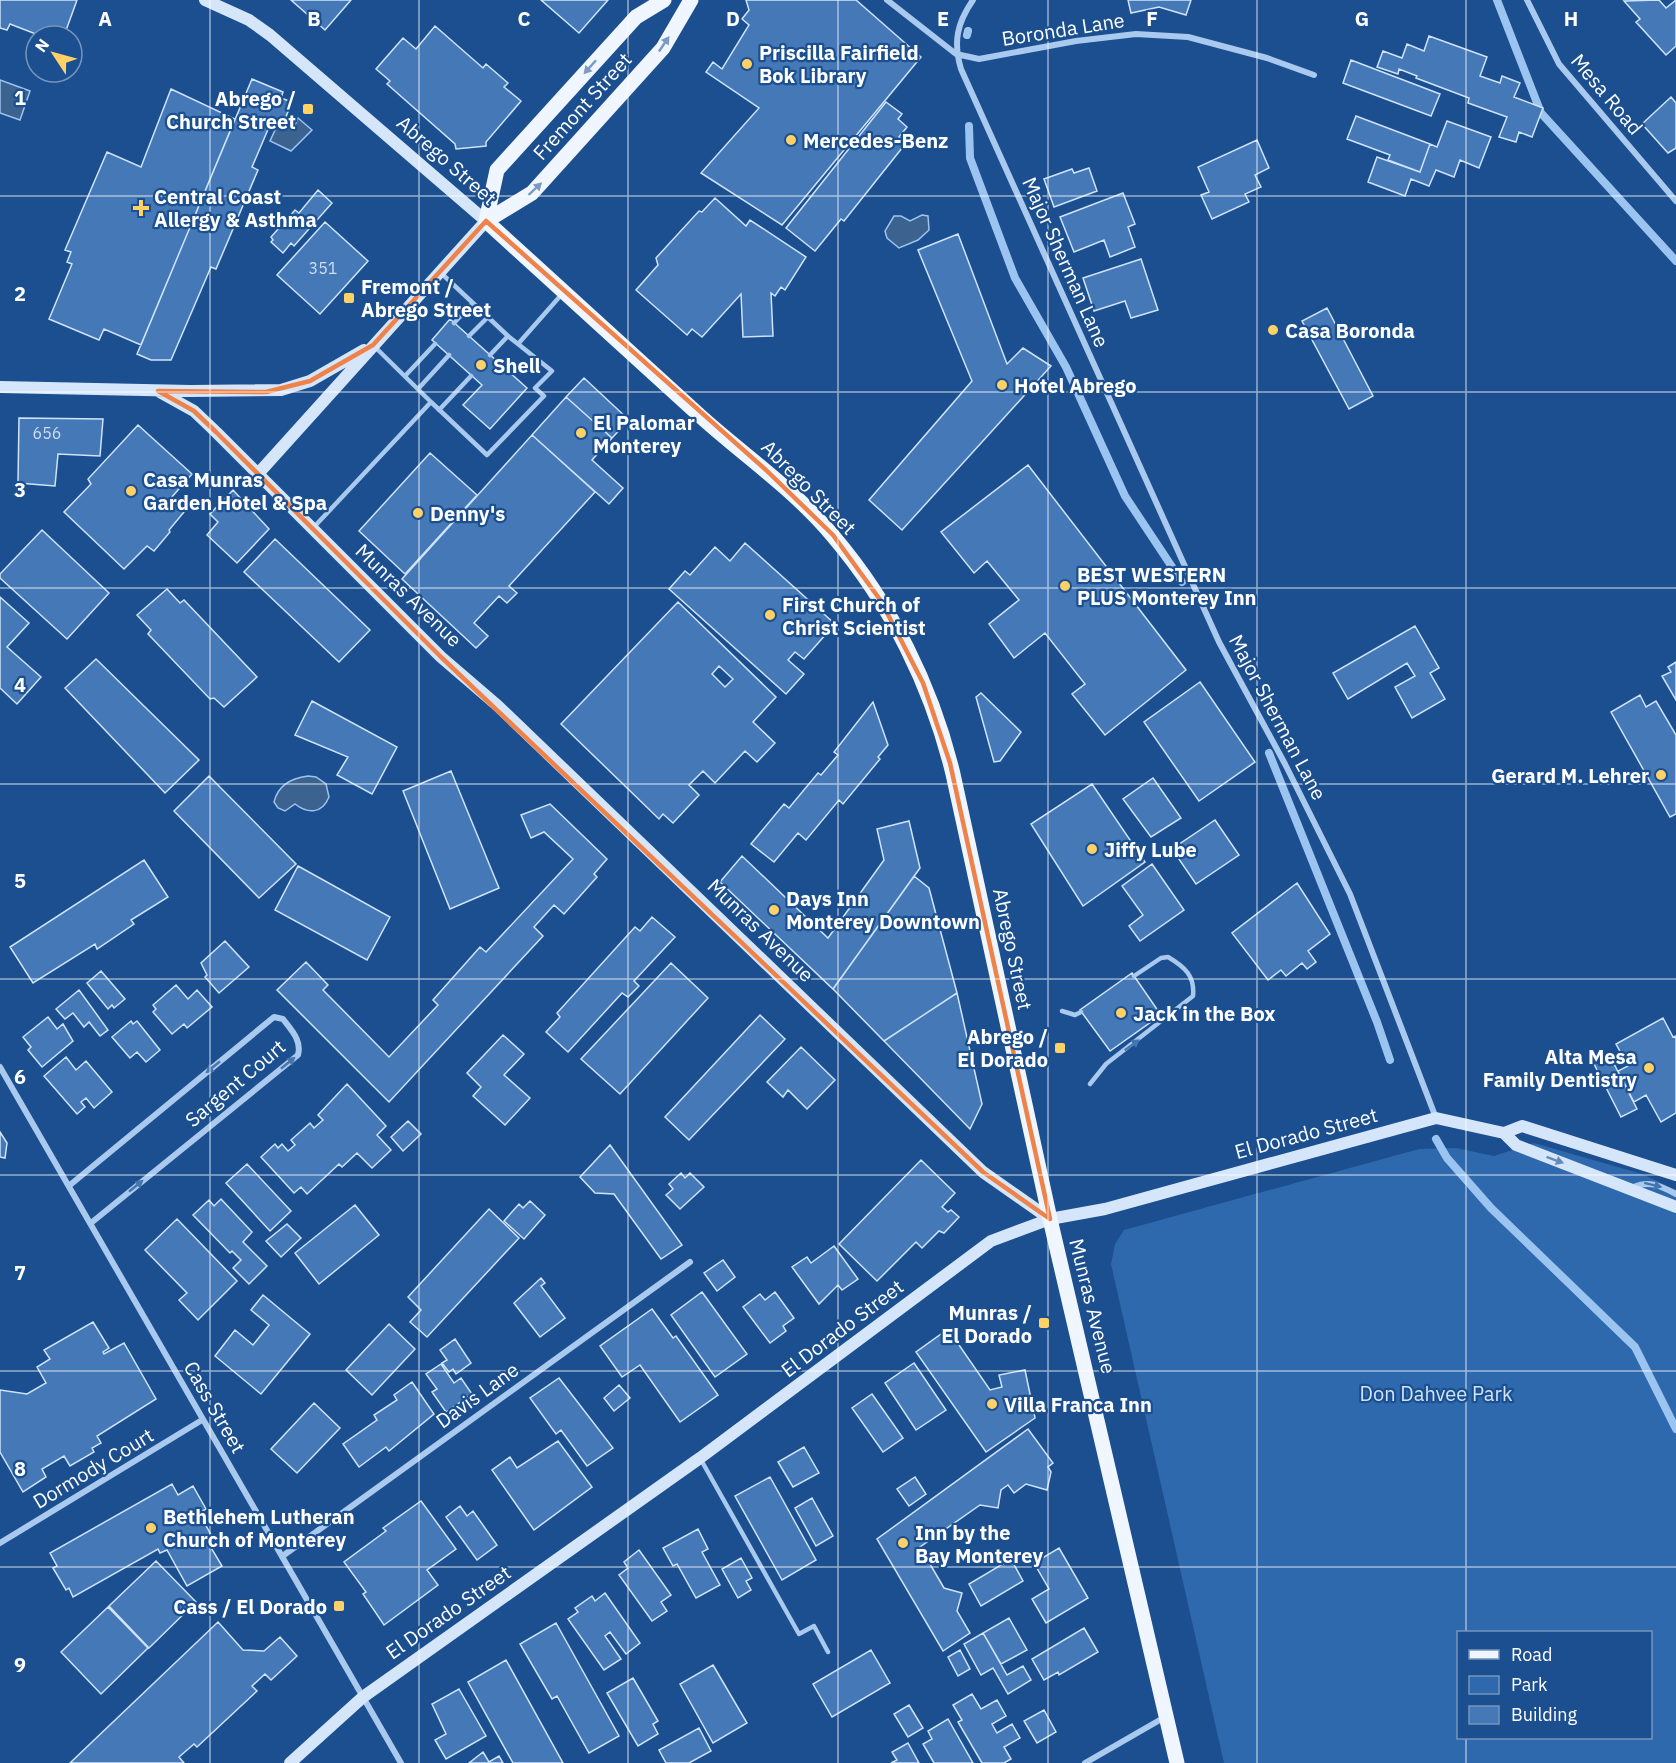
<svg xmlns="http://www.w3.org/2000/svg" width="1676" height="1763" font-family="'IBM Plex Sans',sans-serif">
<rect width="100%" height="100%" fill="#1b4f8f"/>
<path fill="#2e69ad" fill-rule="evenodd" d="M1534,1143L1642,1174L1676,1190V1763H1224L1111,1264L1115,1244L1124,1230L1419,1149L1456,1148L1494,1156ZM1458,1632H1650V1738H1458Z"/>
<path fill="#3c6290" stroke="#9cc4f0" stroke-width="1.5" d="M0,80L30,91L20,120L0,113Z
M298,118L312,130L291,151L270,141L278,124L293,130Z
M922,215L928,216L929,230L918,240L899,248L887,238L885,231L894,216H901L910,221Z
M308,776L316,777L326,784L329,797C322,814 308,814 295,804L285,811L278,808L274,802C278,785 292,778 308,776Z"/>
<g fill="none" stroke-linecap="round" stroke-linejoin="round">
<path stroke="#9cc4f0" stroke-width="8" d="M1497,0L1541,113L1676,261
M967,35L968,31
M969,126L970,158L1015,278L1066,367L1125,496L1182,582
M1269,753L1377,1022L1390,1060
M1436,1139L1447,1158L1491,1208L1635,1347L1676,1429"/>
</g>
<path fill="#4478b7" stroke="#cfe3fa" stroke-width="1.5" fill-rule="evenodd" d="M0,0H77L64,36H41L10,24L7,30L0,28Z
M291,0H351L325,30Z
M541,0H608L579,33Z
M746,0H856L921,57L782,225L701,173L759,108L706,72L713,62L722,69L749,25L742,19L749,10Z
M1128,0H1191L1186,15L1159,7L1131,13Z
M1659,0L1666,8L1676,0V46L1666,55L1636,22L1640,19L1624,1Z
M435,26L483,68L486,64L508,83L504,87L521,101L486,142V146L456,149L455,144L387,84L390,81L376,69L403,38L416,49Z
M1429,36L1487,57L1480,76L1500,83L1502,76L1520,83L1514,97L1543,108L1532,137L1519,132L1516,142L1499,137L1507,117L1468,103L1469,98L1416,78L1417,76L1399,69L1398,74L1377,67L1383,51L1402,58L1407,44L1424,51Z
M1351,60L1440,94L1431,116L1343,83Z
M252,79L283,92L281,98L292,102L283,124L272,120L252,167L258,170L216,269L211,267L171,360H151L137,354Z
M171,89L235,119L141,345L104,329L99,340L49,319L72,264L67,262L71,252L65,250L107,152L141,167Z
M1671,97L1676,103V148L1668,153L1642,124Z
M886,102L902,114L898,119L907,127L899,137L906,143L844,221L841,219L815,251L786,228Z
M1356,116L1430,144L1420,172L1388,160L1390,155L1347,139Z
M1447,121L1491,137L1479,168L1460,160L1454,177L1436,170L1429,186L1411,179L1405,196L1368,182L1377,157L1420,172L1430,144L1437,147Z
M1257,140L1269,168L1255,175L1261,187L1245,194L1249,202L1212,219L1201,195L1209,192L1198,167Z
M1089,168L1097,191L1054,207L1044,179L1072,169L1074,173Z
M318,190L332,203L294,246L291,243L283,253L271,242L273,240L271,237L295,210L299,213Z
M1123,193L1135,224L1128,227L1135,247L1110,257L1104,240L1074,252L1060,217Z
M715,198L746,226L750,220L806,257L785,290L781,287L775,296L771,293L773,336L743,337L741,294L702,337L692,329L687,335L636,290L658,265L656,258L699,211L702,212Z
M325,222L368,261L320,314L277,275Z
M958,234L1007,364L1023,348L1051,366L902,530L869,500L972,381L918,250Z
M1141,259L1158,310L1131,318L1125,301L1094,311L1083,278Z
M1327,308L1373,396L1349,409L1302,321Z
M450,319L527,388L490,429L463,405L482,385L432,340Z
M584,378L629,420L612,438L566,397Z
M566,397L612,438L592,460L623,488L609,504L532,435Z
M19,418L103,419L100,456L58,454L55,486L18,483Z
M138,425L192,474L171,498L184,512L169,530L170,532L154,551L147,546L124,569L64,512L91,484L88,479Z
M532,435L595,492L509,586L517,593L507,603L499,596L474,623L488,636L476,648L402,579Z
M430,453L477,495L405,574L359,531Z
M1028,465L1186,670L1105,735L1072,694L1085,684L1045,633L1014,658L989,624L1019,600L987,561L974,573L941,532Z
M233,490L269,529L237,563L207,535L218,522L210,514Z
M42,530L109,593L67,639L0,578V574Z
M275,539L370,630L339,662L244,572Z
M745,543L835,624L804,659L795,652L788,660L804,674L786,694L669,589L685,571L690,575L715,547L730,561Z
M167,589L180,603L184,600L257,677L224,707L214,698L210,699L148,634L151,630L137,615Z
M0,597L29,623L7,647L41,677L17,704L0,688Z
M678,602L776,697L753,722L775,743L757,762L745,751L715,783L703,771L689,785L699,795L673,823L663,814L659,819L561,724ZM719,666L733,679L725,687L712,674Z
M1415,626L1439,668L1430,673L1445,699L1412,718L1395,687L1415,676L1407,663L1348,699L1333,673Z
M96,659L199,760L165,793L65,688Z
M1676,662V700L1662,676L1671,672L1668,667Z
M1200,682L1255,762L1199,801L1144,722Z
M981,693L1021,732L1000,761L994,762L976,697Z
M1640,695L1646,707L1656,701L1676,735V814L1670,817L1611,712Z
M312,701L397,747L372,794L337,775L348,757L295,735Z
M873,702L888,745L878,757L880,759L843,804L839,800L806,840L798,833L774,862L751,844L784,804L789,808L818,773L821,775L838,755L834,752Z
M451,771L499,888L450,909L403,791Z
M209,776L296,864L259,898L174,811Z
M1153,778L1181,818L1151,837L1123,799Z
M1092,784L1145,862L1083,906L1031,824Z
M550,804L607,859L594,874L597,877L564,914L554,905L534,927L543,936L389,1102L277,990L306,962L328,985L323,990L389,1057L438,1005L433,1000L480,947L486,952L573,859L544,832L531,838L521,815Z
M1215,820L1239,855L1196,884L1172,849Z
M909,821L920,868L833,989L720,882L742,856L828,938L884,860L877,829Z
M144,860L168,897L131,920L134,924L97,949L95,944L33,983L10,947Z
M1152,864L1184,910L1140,941L1129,926L1143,915L1122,886Z
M298,866L390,917L367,960L275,910Z
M914,876L929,888L957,993L884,1041L833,989Z
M1297,883L1330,934L1308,951L1316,962L1307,969L1302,963L1286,976L1281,970L1268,980L1232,933Z
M652,917L675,937L634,981L639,986L628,997L622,993L568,1052L546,1032L560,1017L557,1013L635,927L640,931Z
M225,941L249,967L219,993L205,977L207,975L201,963Z
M671,963L708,998L620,1094L581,1059Z
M101,971L125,999L114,1008L112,1005L108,1009L87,983Z
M1132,973L1161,1015L1110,1051L1080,1010Z
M176,985L188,999L197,990L212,1007L187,1028L184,1024L172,1034L153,1012L156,1009L153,1005Z
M79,990L108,1030L100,1036L89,1022L84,1027L73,1013L65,1019L56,1009Z
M957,993L982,1104L970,1129L884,1041Z
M760,1015L785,1039L689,1140L665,1117Z
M48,1017L57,1029L63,1024L73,1041L42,1067L28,1050L31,1047L23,1037Z
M1663,1018L1673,1037L1676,1036V1113L1661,1122L1646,1095L1634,1102L1618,1071L1628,1066L1616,1044Z
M131,1021L133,1024L137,1021L160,1050L146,1062L137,1052L130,1058L112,1037Z
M503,1035L524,1054L504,1075L530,1098L505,1125L473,1096L481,1087L467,1073Z
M801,1047L835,1080L807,1109L788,1090L783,1097L767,1082Z
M1609,1054L1637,1109L1621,1117L1593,1062Z
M66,1057L76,1070L86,1061L112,1092L94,1108L86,1098L81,1102L85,1107L77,1114L44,1076Z
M347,1084L386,1126L377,1135L391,1150L372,1168L357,1153L342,1167L339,1164L307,1194L301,1187L294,1193L261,1157L275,1144L278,1148L282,1144L288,1151L295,1145L291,1140L310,1123L314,1128L323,1120L318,1115Z
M408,1121L421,1134L403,1151L391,1137Z
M0,1132L7,1143L5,1158L0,1157Z
M610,1145L682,1245L661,1259L614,1194L595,1193L580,1177Z
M921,1160L955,1193L942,1207L948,1212L951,1210L959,1217L944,1233L939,1231L922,1248L916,1242L877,1281L839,1244Z
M247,1164L291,1211L270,1231L226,1183Z
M681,1173L685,1178L690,1173L704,1187L680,1209L666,1195L673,1189L669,1184Z
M221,1199L252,1232L243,1242L267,1266L249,1284L233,1268L241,1260L232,1251L230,1253L193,1215L209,1200L214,1206Z
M530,1201L545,1215L524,1239L504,1221L519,1204L523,1208Z
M355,1205L379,1235L319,1284L295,1253Z
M489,1209L519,1238L427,1337L410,1322L421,1310L408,1297Z
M177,1219L237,1281L198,1320L179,1300L187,1293L145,1250Z
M287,1224L301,1238L281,1257L266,1241Z
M834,1246L858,1279L842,1290L838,1285L819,1304L792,1267L807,1257L811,1263Z
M723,1260L735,1277L717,1291L704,1273Z
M541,1278L545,1283L541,1286L565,1318L540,1337L514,1303Z
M702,1292L747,1354L715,1377L671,1315Z
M775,1292L794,1318L783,1326L786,1331L770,1343L743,1307L760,1294L765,1300Z
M263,1295L310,1334L261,1394L215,1356L235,1330L253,1345L269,1325L251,1310Z
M652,1309L673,1338L676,1336L718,1395L680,1422L640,1365L622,1377L600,1346Z
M93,1322L109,1348L103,1352L104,1354L124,1343L156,1399L97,1436L101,1443L92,1448L94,1452L70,1466L64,1456L42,1469L46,1477L23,1492L0,1452V1390L27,1394L46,1383L37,1367L50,1359L44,1350Z
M389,1324L415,1349L372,1395L346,1370Z
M948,1329L990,1390L1002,1387L999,1375L1025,1370L1035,1418L986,1452L916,1352Z
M455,1339L471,1363L456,1374L453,1369L449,1372L442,1363L447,1360L440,1350Z
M914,1363L946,1410L916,1430L885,1383Z
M441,1364L454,1383L461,1378L472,1394L446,1412L432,1392L437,1389L426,1374Z
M559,1378L613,1448L587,1466L561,1430L556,1434L530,1398Z
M412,1382L434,1414L389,1451L386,1447L359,1467L343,1444L377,1420L374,1415L397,1400L394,1395Z
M619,1385L630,1398L614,1411L604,1398Z
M872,1394L903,1438L883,1452L852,1408Z
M314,1403L340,1428L297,1473L271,1449Z
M1028,1429L1053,1463L1048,1467L1051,1472L1047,1490L1026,1484L1014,1493L1008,1485L1001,1490L998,1508L980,1505L920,1547L944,1588L962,1593L957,1611L970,1633L943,1651L877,1539Z
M558,1441L592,1487L534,1530L492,1470L510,1457L517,1468Z
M804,1447L819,1473L793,1487L778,1462Z
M770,1477L816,1560L782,1580L735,1496Z
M915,1477L926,1494L909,1506L897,1489Z
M172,1484L178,1495L193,1486L206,1509L199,1513L215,1542L210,1546L222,1566L187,1586L167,1550L160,1553L158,1549L73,1597L69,1588L66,1590L53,1568L57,1566L50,1553Z
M812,1498L833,1536L816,1546L795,1508Z
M421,1501L456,1549L427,1570L438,1585L384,1625L363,1594L366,1592L344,1562L386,1531L383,1528Z
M460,1506L467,1516L473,1511L497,1545L477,1560L446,1517Z
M698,1529L708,1549L702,1552L720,1585L696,1598L677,1564L673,1566L663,1548Z
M1059,1548L1088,1598L1046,1623L1032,1599L1049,1589L1034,1563Z
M639,1550L671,1595L661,1602L667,1611L652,1621L619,1575L628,1568L624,1562Z
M741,1558L752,1578L746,1581L751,1590L738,1598L722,1569Z
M1011,1559L1023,1581L981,1606L969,1584Z
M156,1561L196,1602L149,1648L109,1606Z
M605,1593L640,1643L626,1654L610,1632L605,1636L621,1659L604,1670L568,1619L578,1612L575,1608L592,1596L595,1601Z
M108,1607L148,1648L101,1694L61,1652Z
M1009,1618L1027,1650L1001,1664L983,1633Z
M218,1622L243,1650L264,1651L280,1637L297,1656L271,1680L265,1674L252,1686L257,1691L197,1747L194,1744L179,1757L184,1763H70Z
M556,1623L619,1736L589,1753L557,1696L552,1699L520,1644Z
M1084,1628L1098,1652L1059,1675L1058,1672L1044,1680L1032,1659Z
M983,1633L1007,1675L1023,1666L1031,1680L1008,1694L993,1668L981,1675L964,1644Z
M871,1650L890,1683L832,1717L813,1684Z
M960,1650L970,1669L958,1676L948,1657Z
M506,1660L563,1763H513L468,1682Z
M713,1665L747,1723L713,1743L680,1684Z
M633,1678L658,1721L653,1724L658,1734L638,1746L607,1693Z
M459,1689L486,1736L446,1759L435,1740L446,1734L432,1704Z
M972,1694L981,1709L997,1700L1006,1716L992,1724L997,1733L1012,1724L1020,1738L1004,1747L1011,1759L1004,1763H982L958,1722L962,1720L953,1705Z
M909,1705L923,1728L908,1737L894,1714Z
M1044,1710L1056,1732L1037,1743L1024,1721Z
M948,1719L973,1763H934L923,1744L932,1739L928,1731Z
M699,1728L711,1751L689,1763H666L659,1750Z
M908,1743L919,1763H891L897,1760L892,1752Z
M483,1752L489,1762L499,1756L503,1763H469Z"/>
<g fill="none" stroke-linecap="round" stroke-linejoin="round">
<path stroke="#a9c9ee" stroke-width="4.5" d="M454,323L473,303
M469,336L488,317
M518,344L562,294
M490,355L508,336
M405,376L435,344
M418,389L449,355
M431,402L487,455L544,396L535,388L552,371L508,336L441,273
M439,410L471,376
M314,527L431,402L375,347
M1062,1011L1075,1015L1081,1012
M1090,1084L1106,1064L1193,996C1195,976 1185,967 1168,957L1161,958L1134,976
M700,1458L799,1634L814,1626L828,1652"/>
<path stroke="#a9c9ee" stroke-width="6" d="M887,0L956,54L979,59L1076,41L1136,34L1188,37L1267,58L1314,75
M973,0C957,23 953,42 961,69L1219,642L1285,764L1350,894L1436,1118
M1527,0L1559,64L1676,201
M0,1067L401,1763
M70,1185L274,1017L283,1019C291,1030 302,1040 298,1055L91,1223
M1631,1188C1649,1180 1659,1185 1676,1194
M0,1543L202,1420
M284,1555L690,1262
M1085,1763L1165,1717"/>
<path stroke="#d6e6fa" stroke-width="12" d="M205,0L249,20L270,35L486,221L257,475
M0,387L191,391L281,390L310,381L364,350
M158,391L194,411L216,432L441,657L498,706L983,1172L1050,1219
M1504,1133L1516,1145L1676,1207
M290,1763L363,1697L700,1458L991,1241L1050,1219L1105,1209L1436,1118L1504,1133L1522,1126L1676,1175"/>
<path stroke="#f0f6ff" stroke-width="15" d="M486,221C557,285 627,350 698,414C743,455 794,489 833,536C891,604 932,687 953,774L1050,1219L1177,1763
M486,221L532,193L663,48L691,0
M486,221L497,170L636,17L664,0"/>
</g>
<defs><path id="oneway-solid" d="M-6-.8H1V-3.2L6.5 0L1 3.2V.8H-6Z" transform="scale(1.5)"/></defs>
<g fill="#7b9ac1">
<use href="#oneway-solid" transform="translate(664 44) rotate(-56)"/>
<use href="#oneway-solid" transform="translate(590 67) rotate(132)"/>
<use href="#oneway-solid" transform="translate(535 189) rotate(-43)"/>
</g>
<g fill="#4674ac">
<use href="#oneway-solid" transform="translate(1132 1045) rotate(-36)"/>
<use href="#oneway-solid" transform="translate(288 1063) rotate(-39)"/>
<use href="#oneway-solid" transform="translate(213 1067) rotate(141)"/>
<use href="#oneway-solid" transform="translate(1653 1185) rotate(14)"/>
<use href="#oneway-solid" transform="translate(136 1186) rotate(-39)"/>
</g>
<use fill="#668bba" href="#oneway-solid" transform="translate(1555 1160) rotate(20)"/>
<path fill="none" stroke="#ee8249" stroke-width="4.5" stroke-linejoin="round" d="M486,221L766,470L833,535L881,601L923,683L950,763L1050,1219L983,1172L441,657L216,432L194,411L158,391L266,392L310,381L373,345Z"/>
<path fill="none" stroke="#fff" stroke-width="1.5" stroke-opacity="0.55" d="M210,0V1763M419,0V1763M628,0V1763M838,0V1763M1048,0V1763M1257,0V1763M1466,0V1632M0,196H1676M0,392H1676M0,588H1676M0,784H1676M0,979H1676M0,1175H1676M0,1371H1676M0,1567H1676M1466,1738V1763"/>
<g fill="#ffd166" stroke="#1b4f8f" stroke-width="2">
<circle cx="747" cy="64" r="6"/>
<rect x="302" y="103" width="12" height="12" rx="3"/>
<circle cx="791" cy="140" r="6"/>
<path d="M138 199h6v6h6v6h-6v6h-6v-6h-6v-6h6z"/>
<rect x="343" y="292" width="12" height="12" rx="3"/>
<circle cx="1273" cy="330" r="6"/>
<circle cx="481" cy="365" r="6"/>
<circle cx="1002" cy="385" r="6"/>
<circle cx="581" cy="433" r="6"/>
<circle cx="131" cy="491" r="6"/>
<circle cx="418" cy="513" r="6"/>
<circle cx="1065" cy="586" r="6"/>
<circle cx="770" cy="615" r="6"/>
<circle cx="1661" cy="775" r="6"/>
<circle cx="1092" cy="849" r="6"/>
<circle cx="774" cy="910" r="6"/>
<circle cx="1121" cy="1013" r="6"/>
<rect x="1054" y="1042" width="12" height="12" rx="3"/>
<circle cx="1649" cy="1068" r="6"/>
<rect x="1038" y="1317" width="12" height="12" rx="3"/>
<circle cx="992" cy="1404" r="6"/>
<circle cx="151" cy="1528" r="6"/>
<circle cx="903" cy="1543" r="6"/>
<rect x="333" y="1600" width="12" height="12" rx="3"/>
</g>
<g text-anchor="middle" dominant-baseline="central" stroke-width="4.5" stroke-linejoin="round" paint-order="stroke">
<g font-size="16" fill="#d0dded">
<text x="323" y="268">351</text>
<text x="47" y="433">656</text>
</g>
<g font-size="20" fill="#fff" stroke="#1b4f8f">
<text transform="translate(1063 29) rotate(-9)">Boronda Lane</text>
<text transform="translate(1607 94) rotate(50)">Mesa Road</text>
<text transform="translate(582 106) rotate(-48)">Fremont Street</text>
<text transform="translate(447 160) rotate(41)">Abrego Street</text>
<text transform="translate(1066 262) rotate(66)">Major Sherman Lane</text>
<text transform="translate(809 487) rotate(45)">Abrego Street</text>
<text transform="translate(409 595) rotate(44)">Munras Avenue</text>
<text transform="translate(1278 717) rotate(62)">Major Sherman Lane</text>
<text transform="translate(761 930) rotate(44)">Munras Avenue</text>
<text transform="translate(1013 949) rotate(78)">Abrego Street</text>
<text transform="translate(235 1083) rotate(-40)">Sargent Court</text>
<text transform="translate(1306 1133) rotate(-15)">El Dorado Street</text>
<text transform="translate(1093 1306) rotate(76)">Munras Avenue</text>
<text transform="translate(842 1328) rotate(-37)">El Dorado Street</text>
<text transform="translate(477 1395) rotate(-36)">Davis Lane</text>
<text transform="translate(215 1407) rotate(60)">Cass Street</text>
<text transform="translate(93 1468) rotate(-31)">Dormody Court</text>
<text transform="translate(448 1612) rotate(-35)">El Dorado Street</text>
</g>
<g font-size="20" font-weight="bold" fill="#fff" stroke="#1b4f8f" text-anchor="start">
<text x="759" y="52">Priscilla Fairfield<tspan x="759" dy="23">Bok Library</tspan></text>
<text x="296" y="98" text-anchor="end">Abrego /<tspan x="296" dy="23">Church Street</tspan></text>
<text x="803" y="140">Mercedes-Benz</text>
<text x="154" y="196">Central Coast<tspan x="154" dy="23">Allergy &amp; Asthma</tspan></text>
<text x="361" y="286">Fremont /<tspan x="361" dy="23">Abrego Street</tspan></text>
<text x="1285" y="330">Casa Boronda</text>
<text x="493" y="365">Shell</text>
<text x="1014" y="385">Hotel Abrego</text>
<text x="593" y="422">El Palomar<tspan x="593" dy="23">Monterey</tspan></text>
<text x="143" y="479">Casa Munras<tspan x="143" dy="23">Garden Hotel &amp; Spa</tspan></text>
<text x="430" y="513">Denny's</text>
<text x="1077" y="574">BEST WESTERN<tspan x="1077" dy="23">PLUS Monterey Inn</tspan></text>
<text x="782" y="604">First Church of<tspan x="782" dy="23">Christ Scientist</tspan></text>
<text x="1649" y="775" text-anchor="end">Gerard M. Lehrer</text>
<text x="1104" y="849">Jiffy Lube</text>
<text x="786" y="898">Days Inn<tspan x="786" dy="23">Monterey Downtown</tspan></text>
<text x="1133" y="1013">Jack in the Box</text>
<text x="1048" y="1036" text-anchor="end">Abrego /<tspan x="1048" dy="23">El Dorado</tspan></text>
<text x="1637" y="1056" text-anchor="end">Alta Mesa<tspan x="1637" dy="23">Family Dentistry</tspan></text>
<text x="1032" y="1312" text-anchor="end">Munras /<tspan x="1032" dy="23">El Dorado</tspan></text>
<text x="1004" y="1404">Villa Franca Inn</text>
<text x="163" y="1516">Bethlehem Lutheran<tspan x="163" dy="23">Church of Monterey</tspan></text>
<text x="915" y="1532">Inn by the<tspan x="915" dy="23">Bay Monterey</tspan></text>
<text x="327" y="1606" text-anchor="end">Cass / El Dorado</text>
</g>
<g font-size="20" fill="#cfe3fa" stroke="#1b4f8f">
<text x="1436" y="1393">Don Dahvee Park</text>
</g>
</g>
<g font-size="20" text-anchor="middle" font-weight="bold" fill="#fff" stroke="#1b4f8f" stroke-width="4.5" stroke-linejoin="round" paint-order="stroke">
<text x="105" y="26">A</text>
<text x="314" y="26">B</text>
<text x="524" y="26">C</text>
<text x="733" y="26">D</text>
<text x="943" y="26">E</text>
<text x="1152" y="26">F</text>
<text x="1362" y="26">G</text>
<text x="1571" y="26">H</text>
<text x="20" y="105">1</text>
<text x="20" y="301">2</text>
<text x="20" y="497">3</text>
<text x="20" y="692">4</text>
<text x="20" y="888">5</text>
<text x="20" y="1084">6</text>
<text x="20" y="1280">7</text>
<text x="20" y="1476">8</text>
<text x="20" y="1672">9</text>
</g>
<rect x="1457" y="1631" width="195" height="108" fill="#1b4f8f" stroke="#7695bc" stroke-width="1.5"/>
<rect x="1469" y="1650" width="30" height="9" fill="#f0f6ff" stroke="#7695bc" stroke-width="1.5"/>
<text x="1511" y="1661" font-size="18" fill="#ffffff">Road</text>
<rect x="1469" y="1676" width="30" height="18" fill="#2e69ad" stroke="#7695bc" stroke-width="1.5"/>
<text x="1511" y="1691" font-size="18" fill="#ffffff">Park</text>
<rect x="1469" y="1706" width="30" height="18" fill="#4478b7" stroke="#7695bc" stroke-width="1.5"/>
<text x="1511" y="1721" font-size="18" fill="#ffffff">Building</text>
<g transform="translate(54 54) rotate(306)"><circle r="28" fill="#1b4f8f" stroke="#7695bc" stroke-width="1.5"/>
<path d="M0-4.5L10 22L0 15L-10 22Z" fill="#ffd166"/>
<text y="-9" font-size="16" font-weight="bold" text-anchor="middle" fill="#ffffff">N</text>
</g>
</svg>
